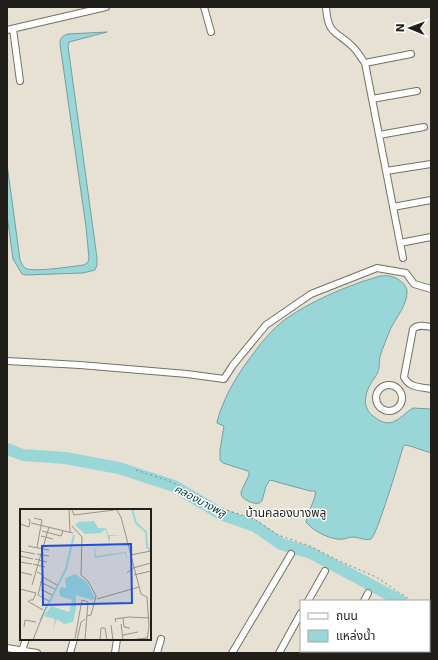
<svg xmlns="http://www.w3.org/2000/svg" width="438" height="660" font-family="'DejaVu Sans','Noto Sans Thai',sans-serif">
<rect width="100%" height="100%" fill="#e7e1d3"/>
<path fill="#99d6d8" stroke="#759f9f" d="M107,32L69,42L68,46L97,258V265L95,270L83,273L26,275L22,274L13,259L7,215V164L20,260C22,263 22,266 25,268C32,273 74,266 84,265L88,262L89,258L86,227L60,44C60,38 62,36 68,34Z
M380,276C384,276 389,275 393,277C398,278 407,285 407,291C408,304 395,319 390,330C387,338 383,347 380,356C379,362 380,368 377,374C375,378 371,382 369,387C363,399 364,411 376,418C381,422 387,424 393,422C401,419 406,412 413,408L431,409V453L410,446L405,445L403,447C400,458 377,535 371,539C366,541 358,537 353,537C350,537 347,538 344,539C332,541 313,531 306,522C308,512 314,502 316,492L314,491H310L270,480L266,486L262,501C261,502 260,503 259,503C255,505 240,499 241,493C242,488 247,480 249,475V473L248,471L223,463L220,460V450L224,426L217,423V422C224,395 239,372 256,350C264,339 273,329 283,321C310,301 349,285 380,276Z"/>
<g fill="none" stroke-linecap="round" stroke-linejoin="round">
<path stroke="#99d6d8" stroke-width="12" d="M7,449L23,455L65,458L119,468L174,486L221,514L255,526L281,544L311,553L401,601
M429,621L431,622"/>
<g stroke="#767064" stroke-width="8">
<path id="minor" d="M204,7L211,32
M326,7C328,36 336,30 353,47C358,52 361,58 365,63L403,258
M13,29L20,81
M7,30L106,7
M365,63L411,54
M372,99L417,91
M379,135L424,127
M386,171L431,164
M393,207L431,200
M400,243L431,237
M431,327C425,326 418,324 413,329L404,377C409,388 421,387 431,389
M7,361L80,365L187,374L224,379L233,365L266,325L311,294L377,268L406,273L414,284L431,289
M376 398a13 13 0 1 1 26 0a13 13 0 1 1-26 0Z
M308,601L325,571
M364,601L368,593
M7,648L37,653
M21,653L26,639
M70,653L74,639
M115,653L117,639
M157,653L161,639
M232,653L291,554
M279,653L301,613
M335,653L336,651
M386,653L387,651"/>
</g>
<path stroke="#8a867c" stroke-width="1" stroke-dasharray="2 3" stroke-linecap="butt" d="M136,470L169,481L205,499L220,508L254,519L278,535L310,546L337,560L376,577L412,601
M429,614L431,615"/>
<use href="#minor" stroke="#fff" stroke-width="6"/>
</g>
<g text-anchor="middle" dominant-baseline="central" stroke-width="3" stroke-linejoin="round" paint-order="stroke">
<g font-size="11" font-style="italic" fill="#003a3c" stroke="#fff">
<text transform="translate(200 501) rotate(28)">คลองบางพลู</text>
</g>
<g font-size="12" fill="#211f1a" stroke="#fff">
<text x="286" y="513">บ้านคลองบางพลู</text>
</g>
</g>
<g transform="translate(20 509)">
<rect width="131" height="131" fill="#e7e1d3"/>
<path d="M74,12L78,19H86L88,26H102L90,27V36L75,39L76,47L106,43L107,50L105,44L75,49L74,39L90,35L85,20L81,24L65,25L55,16L58,13ZM55,65L67,73L75,89L72,91L56,86V100L53,113L44,115L37,110L33,121L35,110L24,107L31,97L49,103L52,91L40,87L39,82L41,78L46,79L45,69Z" fill="#99d6d8"/>
<path fill="none" stroke="#99d6d8" stroke-width="2" d="M112,0L116,14L126,23L127,38L131,42M20,112L46,60L54,26"/>
<path fill="none" stroke="#989389" stroke-width="1" d="M49,0L50,23M96,0L101,8L121,85L127,88L129,117L127,131M52,1L54,6L94,1M14,9L22,11L17,38M11,14L53,24M0,15L9,18L10,11L8,10M52,17L62,28L61,66L68,72L76,87L71,106L67,107M22,22L41,27L43,22M21,27L33,30M8,37L29,41M0,42L15,45M17,45L29,47M110,46L131,42M0,47L13,50M15,50L27,53M0,53L12,55M13,55L25,58M0,63L12,66M17,63L23,66L18,86L29,92M107,64L113,59L131,54M114,66L131,62M23,68L37,76M20,73L35,80M12,76L29,18M0,80L16,84L13,91H10M21,80L32,86M77,90L119,78M9,91V93L23,101M103,109L104,118L110,119M96,113L95,110L109,108L129,109M101,115L103,131M91,116L93,131M4,118L5,111L16,113M103,126L118,123M55,129L62,91L68,93L65,131M13,131L26,98M57,131L61,113L65,110M80,131L81,119H85L87,131M109,131L127,129"/>
<path fill="#1d4ed8" fill-opacity="0.15" stroke="#1d4ed8" stroke-width="2" d="M111,35L112,94L23,96L22,37Z"/>
<rect width="131" height="131" fill="none" stroke="#211f1a" stroke-width="2"/>
</g>
<rect width="438" height="660" fill="none" stroke="#211f1a" stroke-width="16"/>
<rect x="300" y="600" width="130" height="52" fill="#ffffff" stroke="#a6a5a3"/>
<rect x="308" y="613" width="20" height="6" fill="#ffffff" stroke="#a6a5a3"/>
<text x="336" y="620" font-size="12" fill="#211f1a">ถนน</text>
<rect x="308" y="630" width="20" height="12" fill="#99d6d8" stroke="#a6a5a3"/>
<text x="336" y="640" font-size="12" fill="#211f1a">แหล่งน้ำ</text>
<g transform="translate(410 28) rotate(271)" stroke="#ffffff" stroke-width="3" paint-order="stroke">
<path d="M0-3L7 15L0 10L-7 15Z" fill="#211f1a"/>
<text y="-6" font-size="11" font-weight="bold" text-anchor="middle" fill="#211f1a">N</text>
</g>
</svg>
